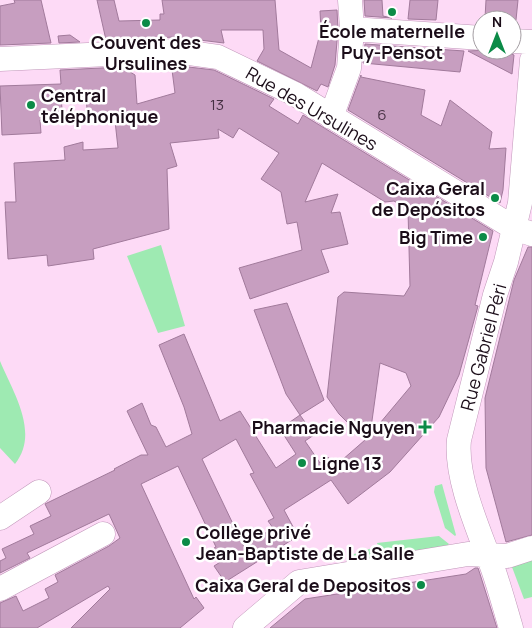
<svg xmlns="http://www.w3.org/2000/svg" width="532" height="628" font-family="Manrope,sans-serif">
<rect width="100%" height="100%" fill="#fddaf6"/>
<path fill="#9eeab2" d="M161,245L185,326L158,333L127,256Z
M0,361C13,392 40,433 15,464L0,448Z
M442,484L456,535L455,536L445,528L434,492L435,486Z
M439,536L449,544L446,547L346,561L354,554L378,546L377,543Z
M532,551V597L524,599L509,559Z"/>
<path fill="#c79ec0" stroke="#a17a9b" fill-rule="evenodd" d="M14,0H41L51,43L0,45V6L15,3Z
M97,0H114L119,21L160,20V14H164L162,0H275L279,50L311,68L321,30L320,11L337,10L338,29L335,65L328,87L321,84L317,91L257,61L264,49L263,30H221L224,43L175,37L106,40Z
M364,0H382L383,16L392,18L365,16Z
M410,0H438L436,20L408,19Z
M486,0H518L516,20L485,18Z
M70,35L80,42L59,43L58,36Z
M365,44L464,51L460,72L363,63Z
M489,50H502L514,55L512,74L468,51Z
M180,66L214,70L274,99L269,106L298,124L303,115L493,231L475,305L478,306L459,375L439,417L390,472L348,504L331,480L284,510L298,536L225,582L214,566L222,561L214,548L216,547L178,466L141,484L194,599L196,597L204,608L180,628H71L110,589L108,586L37,628H0V603L16,596L23,611L49,598L45,589L58,582L55,575L109,546L120,538L109,514L27,553L30,558L0,573V561L6,558L2,549L34,534L30,526L51,516L45,504L47,503L115,470L114,469L141,455H148L127,411L142,403L151,425L156,427L166,447L192,434L184,407L159,345L184,334L220,421L240,411L276,468L296,454L280,429L300,415L286,394L254,310L287,303L324,400L300,415L314,435L305,441L320,463L328,457L334,467L365,440L339,414L327,397L338,297L344,292L404,296L410,286L408,210L394,201L385,202L322,163L305,202L338,194L331,213L340,212L348,244L321,250L329,272L250,299L239,268L302,250L297,222L287,224L281,192L261,179L279,153L239,128L233,138L218,129L219,138L170,143L177,166L167,169L169,229L93,249L94,259L48,266L47,255L8,259L5,202H16L14,163L65,160L64,147L83,142V150L118,148L115,121L88,122L86,96L61,98L63,119L40,120L41,133L2,135L0,86L61,84L60,70L122,67L135,75L137,104L175,93L172,70ZM380,363L406,373L411,386L370,435ZM236,439L254,473L250,474L274,518L268,521L273,528L244,547L202,459Z
M361,75V77L425,90L421,115L441,126L450,100L492,132L489,149L506,148L503,190L500,203L348,110Z
M528,247H532V535L506,542L486,468L485,398L514,280Z
M475,568H478L480,574L497,628H270L305,599L466,574Z"/>
<g fill="none" stroke-linecap="round" stroke-linejoin="round">
<g stroke="#c097b9" stroke-width="25">
<path id="minor" d="M352,29L482,38
M512,41L532,42
M0,59L175,51L218,57L295,94L514,228L532,234
M331,117L349,68L352,29L350,0
M0,518L39,492
M0,589L103,534
M245,628L299,582L468,554L507,556L532,548
M511,628C505,608 500,589 493,569C480,533 455,479 459,440L495,295L506,262L520,203L532,60"/>
</g>
<use href="#minor" stroke="#fff" stroke-width="24"/>
</g>
<g fill="#0b8b47" stroke="#fff" stroke-width="2">
<circle cx="392" cy="12" r="5"/>
<circle cx="146" cy="23" r="5"/>
<circle cx="31" cy="105" r="5"/>
<circle cx="495" cy="198" r="5"/>
<circle cx="483" cy="237" r="5"/>
<path d="M422.5 419.5h5v5h5v5h-5v5h-5v-5h-5v-5h5z"/>
<circle cx="302" cy="463" r="5"/>
<circle cx="186" cy="542" r="5"/>
<circle cx="421" cy="585" r="5"/>
</g>
<g text-anchor="middle" dominant-baseline="central" stroke-width="5" stroke-linejoin="round" paint-order="stroke">
<g font-size="15" fill="#463143">
<text x="217" y="104">13</text>
<text x="382" y="114">6</text>
</g>
<g font-size="18" font-weight="bold" fill="#1b0d19" stroke="#fff" text-anchor="end">
<text x="392" y="31" text-anchor="middle">École maternelle<tspan x="392" dy="21">Puy-Pensot</tspan></text>
<text x="146" y="42" text-anchor="middle">Couvent des<tspan x="146" dy="21">Ursulines</tspan></text>
<text x="41" y="95" text-anchor="start">Central<tspan x="41" dy="21">téléphonique</tspan></text>
<text x="485" y="188">Caixa Geral<tspan x="485" dy="21">de Depósitos</tspan></text>
<text x="473" y="237">Big Time</text>
<text x="415" y="427">Pharmacie Nguyen</text>
<text x="312" y="463" text-anchor="start">Ligne 13</text>
<text x="196" y="532" text-anchor="start">Collège privé<tspan x="196" dy="21">Jean-Baptiste de La Salle</tspan></text>
<text x="411" y="585">Caixa Geral de Depositos</text>
</g>
<g font-size="18" fill="#1b0d19" stroke="#fff">
<text transform="translate(312 108) rotate(30)">Rue des Ursulines</text>
<text transform="translate(483 347) rotate(-75)">Rue Gabriel Péri</text>
</g>
</g>
<g transform="translate(497 35)"><circle r="24" fill="#ffffff" stroke="#a49ea3"/>
<path d="M0-4L9 19L0 12L-9 19Z" fill="#0b8b47"/>
<text y="-8" font-size="14" font-weight="bold" text-anchor="middle" fill="#1b0d19">N</text>
</g>
</svg>
